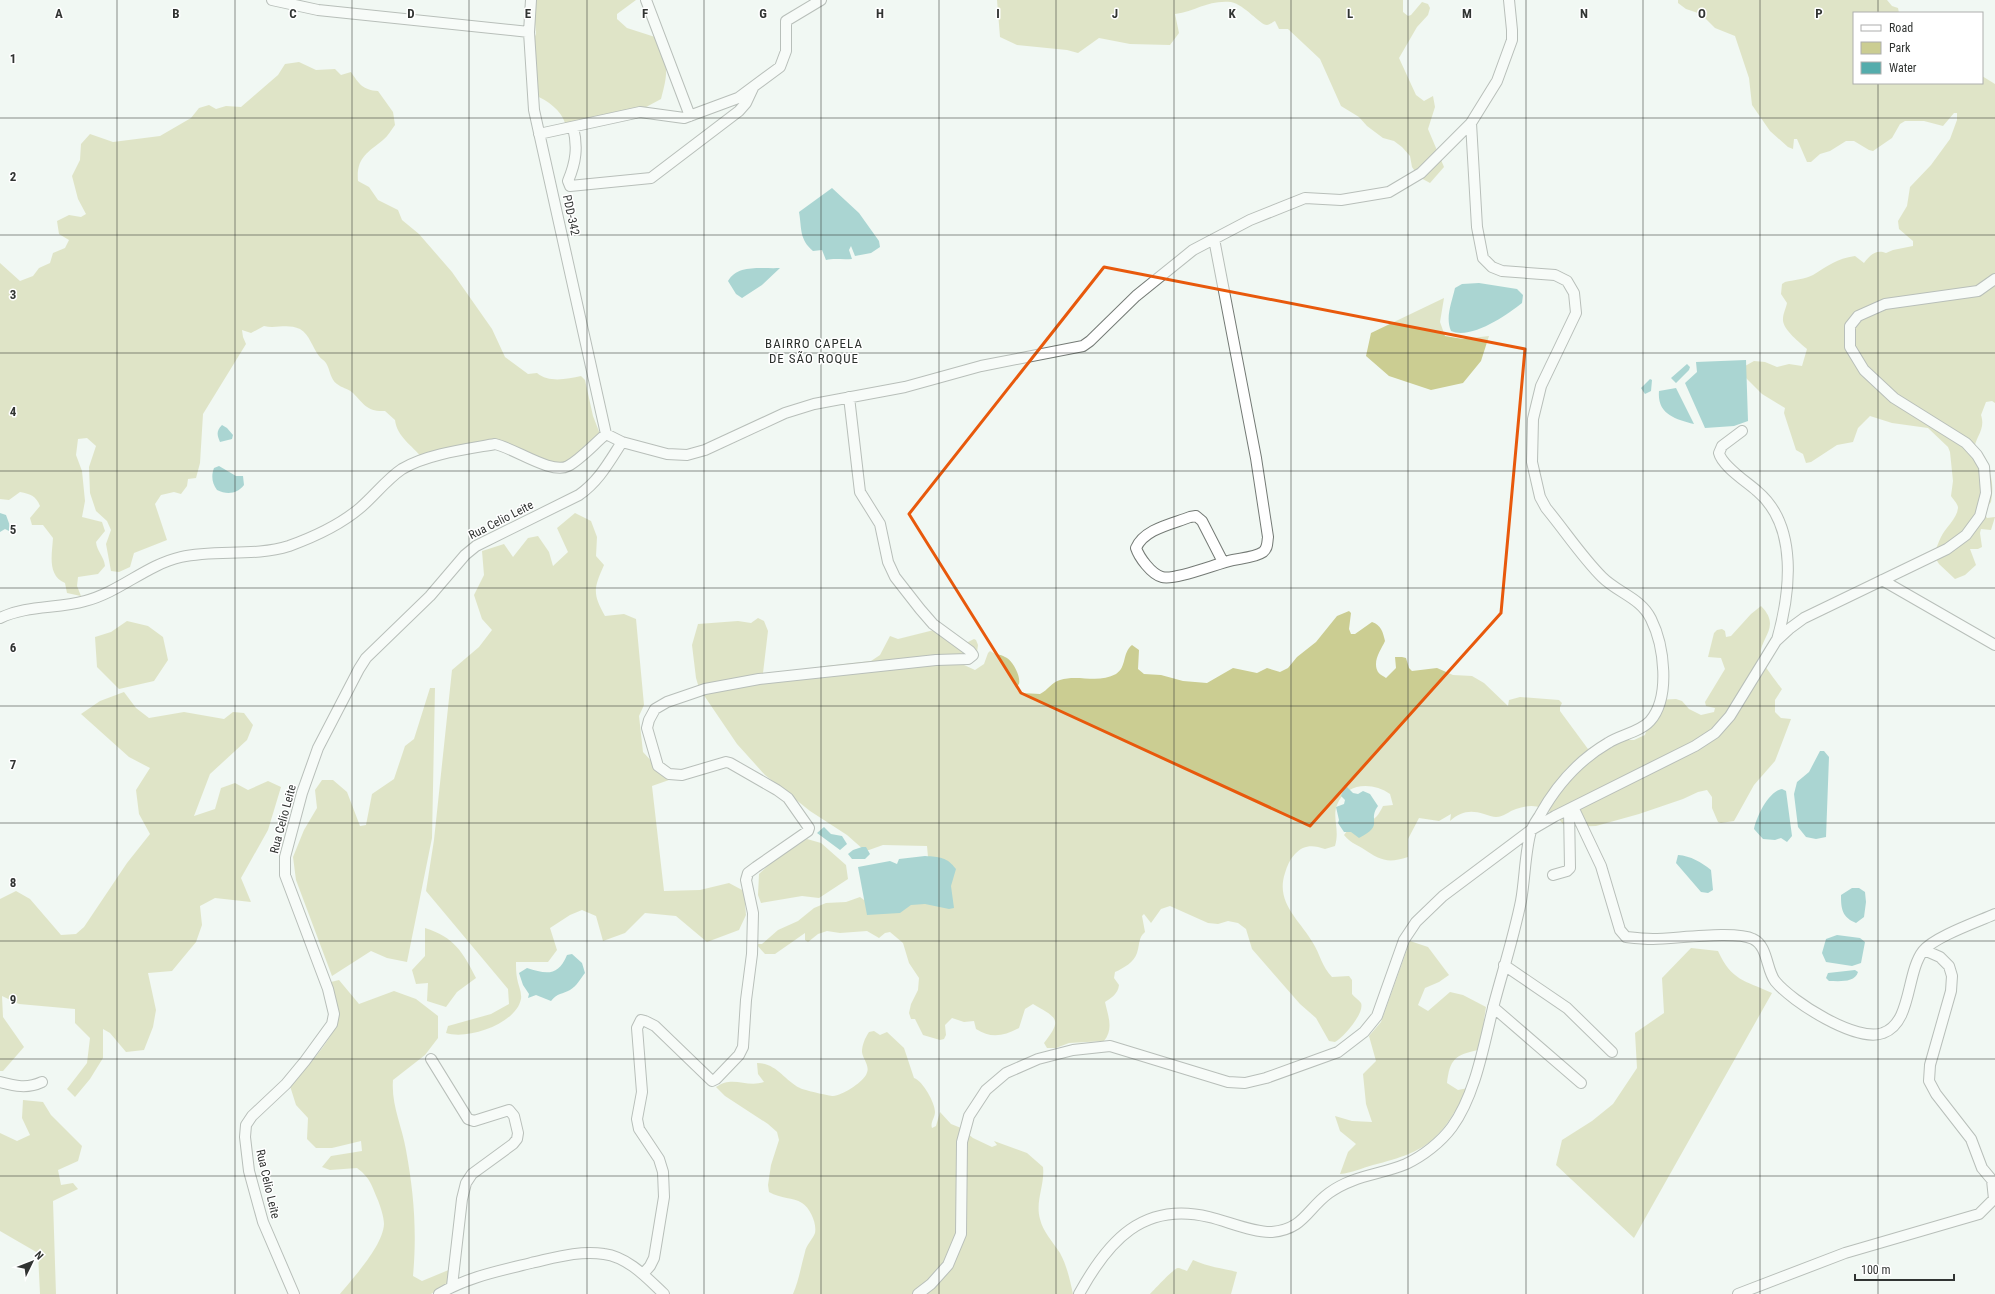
<svg xmlns="http://www.w3.org/2000/svg" width="1995" height="1294" font-family="'Roboto Condensed',sans-serif">
<rect width="100%" height="100%" fill="#f1f8f3"/>
<path fill="#cbcd92" d="M533,0H636L617,14V19L627,28L655,37C668,64 669,70 661,99L635,113L565,123C561,110 548,101 535,95L528,52L536,34Z
M997,0H1403V12L1408,16L1411,15L1422,2L1428,4L1430,8L1428,15L1417,27L1399,58L1416,95L1424,101L1433,96L1435,107L1428,129L1444,167L1430,183L1419,177L1412,167L1410,156L1402,147L1394,141L1383,138L1367,126L1359,117L1341,106L1320,59L1288,29H1279L1275,21C1273,22 1269,25 1267,25C1260,25 1245,5 1231,2C1207,0 1197,11 1175,14L1179,33L1170,45L1130,44L1099,38L1078,53L1067,50L1017,45L1000,37Z
M1678,0H1887L1892,6L1898,8L1899,13H1854V83H1982V76L1995,84V403L1992,401L1986,402L1981,415C1986,430 1975,437 1974,450C1990,465 1995,480 1991,502C1989,506 1985,507 1983,511L1987,518L1995,517L1991,530L1981,529L1980,533L1982,547L1978,549H1970L1976,565L1965,575L1955,579L1939,564L1933,554C1937,548 1938,543 1941,537C1945,528 1958,518 1958,507C1957,503 1953,499 1951,496L1953,481L1950,452L1948,447L1928,428L1892,423L1870,416L1858,428L1853,442L1837,445L1811,462L1806,463L1803,454L1796,450L1784,413L1785,408L1762,394L1745,377V366L1754,361L1765,362L1777,367L1789,364L1802,366L1807,349C1800,343 1782,329 1783,319C1783,314 1786,308 1787,303L1781,294L1782,284L1785,282C1793,280 1806,279 1813,275C1829,265 1836,259 1855,256L1864,263C1870,255 1876,249 1886,253L1893,250L1913,246V241L1899,229L1898,221L1907,206L1910,187L1931,165L1950,139L1957,120V113H1954L1943,126L1924,121H1905L1900,124L1892,138L1873,151L1869,150L1854,141H1846L1830,151L1820,154L1811,162H1807L1797,139H1794L1793,149L1788,147L1770,131L1752,105L1749,78L1735,36L1715,28L1701,14L1686,9L1678,3Z
M299,62L316,70L335,69L341,75L351,72C359,84 363,90 378,91L393,112L395,125C391,130 388,136 383,140C367,153 356,158 358,181L369,187L378,200L398,210L402,220L419,234L452,272L492,329L505,357L528,374L537,373C549,383 567,379 581,376L585,380L593,416L600,434L565,464L556,465L503,442L422,458C412,445 397,437 395,420L385,411C367,412 364,404 353,393C347,388 342,388 337,384C330,379 330,369 326,363C324,360 321,359 319,356C312,347 310,335 300,329C287,323 276,329 264,326L251,333L242,330L243,337L246,344L203,414L200,463L196,478L188,479L187,486L181,494L174,492L161,495L155,504L167,540L134,553L130,567L119,572L111,571L106,544L111,530L107,521L96,511L90,493L89,467L96,446L87,438L78,439L76,455L82,471L85,501L82,517L102,522L105,531L96,542C97,552 104,556 105,566L98,574L78,577L77,586L81,596L67,593L65,583C47,575 52,555 53,538L43,525H32L30,518L40,506C36,496 31,494 20,492L9,500L0,499V263L20,281L33,276L39,268L50,263L53,253L65,248L69,240L59,234L57,221L69,215L81,217L86,214L78,199L72,176L80,160L81,144L90,134L113,142L160,136L191,118L199,108L209,105L216,109L226,106L241,107L278,75L285,64Z
M1444,298L1440,322L1445,336L1463,339L1489,336L1481,361L1463,383L1431,390L1389,376L1366,356L1371,333Z
M575,513L591,521L597,537L596,556L604,565C594,588 592,593 605,616L624,614L636,619L644,705L639,716L643,752L669,780L652,786L664,891L700,890L729,883L744,891L746,915L739,930L707,942L676,916L645,913L625,933L603,941L596,916L582,910L570,915L550,928L557,950L548,962H516C516,967 516,973 517,978C518,985 522,992 521,999C516,1024 468,1040 446,1033L448,1026L491,1014L509,1004L508,989L426,891L434,840L452,670L479,647L492,630L482,619L474,595L484,575L482,551L504,544L513,557L528,538L538,536L549,552L553,566L568,552L557,528Z
M1761,606C1783,628 1757,639 1761,658C1761,662 1778,684 1782,689L1775,700V712L1781,718L1791,719L1775,761L1754,785L1734,821L1721,823L1718,822L1712,808V797L1707,790L1698,792L1683,799L1639,814L1596,826L1566,827C1551,810 1539,801 1516,809C1509,811 1504,817 1496,817C1493,817 1488,815 1484,814C1471,810 1461,811 1450,821L1451,814L1439,821L1419,818L1408,839V857C1387,864 1380,860 1362,848C1355,844 1350,842 1344,835L1351,826C1368,823 1375,823 1383,806L1393,805L1390,794C1373,782 1346,782 1337,805C1332,817 1340,830 1335,846L1325,849C1314,845 1304,844 1295,854C1290,859 1287,866 1285,873C1275,903 1300,920 1313,943C1320,954 1322,967 1332,977L1349,976L1352,980V994C1354,997 1359,1000 1361,1003C1365,1013 1343,1038 1335,1042L1329,1041L1316,1018L1300,1004L1252,949L1246,929L1238,923L1228,921L1218,924L1208,923L1170,906L1161,909L1151,923L1144,914L1142,916L1145,932C1138,938 1140,944 1137,953C1134,962 1124,968 1115,972L1114,978L1119,985C1118,994 1111,998 1105,1002C1108,1016 1114,1029 1104,1041L1069,1043L1056,1048H1047L1044,1043C1063,1019 1057,1018 1033,1004L1025,1009L1019,1028C1004,1036 991,1039 976,1029L974,1021L964,1022L952,1018L945,1025L946,1035L944,1039L940,1040L923,1035L915,1019H911L909,1013L911,1004L918,990L919,978L909,963L903,943L890,932L885,933L879,938L867,931L840,933L827,931L818,934L808,942L805,940V933L775,954H765L756,944H762L778,930L798,921L814,908L826,903L846,902L860,897L864,900L889,894L928,857L927,846L883,845L869,850H864L847,835L810,811L765,775L737,744L699,688L696,678L692,645L698,624L738,621L751,623L758,618L764,621L768,631L763,673L766,675L790,674L826,666L871,661L880,655L890,636L898,639L934,630L966,643L974,639L976,640L978,645L977,652L962,662L964,665L975,670L984,664L988,653L990,651C996,655 1000,654 1005,657C1013,660 1021,677 1019,684L1016,687L1017,690L1022,693L1040,694C1048,690 1052,682 1060,680C1078,674 1098,684 1116,674C1127,667 1122,653 1132,645L1139,650L1138,669L1144,674L1161,675L1183,681L1207,683L1233,668L1257,673L1267,668L1280,672L1288,668L1297,657L1316,642L1337,616L1349,611L1351,613L1349,629L1351,634H1355L1372,622C1381,625 1383,632 1385,641C1381,650 1372,661 1378,672C1380,675 1384,676 1386,678L1396,668L1395,657H1402L1406,658L1409,668L1412,671L1437,668L1453,675L1472,676L1484,683L1508,706L1509,700L1520,697L1559,700L1562,703L1560,707V711L1588,749L1605,740H1634L1645,735L1656,700L1676,699L1682,701L1689,709L1701,715L1714,712L1715,708L1706,706L1705,702L1725,669L1721,658L1708,657L1714,633L1717,630L1722,629L1725,631L1726,637L1731,636L1751,614Z
M127,621L148,626L163,637L168,660L154,681L119,689L97,667L95,637L111,632Z
M430,688H435L432,838L407,962L387,958L371,951L332,976L296,880L293,857L304,830L317,808L315,790L322,780H333L347,792L360,826L366,825L372,794L394,779L405,746L414,739Z
M124,692L136,708L149,718L184,712L224,719L233,712L244,713L253,725L247,740L210,774L194,816L215,809L221,788L235,783L248,790L268,781L281,787L268,830L241,878L251,902L215,898L200,906L202,925L196,942L172,971L148,973L156,1010L153,1027L144,1050L126,1052L110,1033L103,1029V1058L90,1079L75,1097L67,1089L87,1063L90,1038L75,1023V1009L19,1004L2,996L3,1017L24,1047L3,1071H0V899L16,891L30,899L61,935L76,934L84,927L127,863L150,834L139,814L136,790L150,768L129,757L81,714L100,701Z
M807,839L821,843L846,865L848,879L819,898L802,896L761,903L758,895L759,874L773,861Z
M425,928C454,937 463,952 476,978L457,992L446,1007L427,1001L428,983L416,984L412,970L425,956Z
M1410,941L1428,947L1449,975L1439,982L1425,988L1418,1005L1428,1011L1450,992L1463,995L1486,1007L1481,1040L1478,1050C1454,1055 1450,1060 1447,1083L1458,1090L1468,1088C1441,1139 1430,1151 1373,1165C1362,1168 1352,1173 1340,1174L1348,1152L1356,1144L1340,1131L1335,1116L1352,1121L1372,1122L1366,1104L1363,1074L1376,1061L1369,1036L1381,1022Z
M1691,948L1718,951C1732,981 1744,980 1772,993L1634,1238L1556,1165L1562,1140L1592,1121L1613,1104L1637,1068L1635,1033L1664,1013L1662,978Z
M339,980L359,1004L394,991L416,999L438,1016V1038L425,1055L393,1080C391,1105 402,1126 406,1150C414,1194 417,1231 413,1276L422,1281L451,1269L450,1282L431,1294H340C353,1278 383,1246 384,1224C384,1217 380,1205 377,1198C371,1183 369,1177 357,1168L330,1170L322,1167L331,1156L362,1151L361,1141L332,1148H316L307,1139L308,1118L296,1105L290,1086C301,1075 334,1037 337,1022C339,1009 334,995 331,982Z
M874,1031L880,1035L887,1032L904,1048L914,1078C923,1081 935,1103 935,1112C935,1118 930,1122 932,1128L936,1126L940,1112L951,1124L961,1128L973,1138L992,1147L997,1145L994,1141L1027,1153L1043,1167C1045,1185 1035,1201 1040,1219C1043,1232 1053,1242 1060,1253C1067,1266 1070,1280 1073,1294H793C799,1280 801,1266 805,1252C806,1245 813,1239 815,1233C817,1223 810,1208 802,1203C793,1197 781,1199 769,1192L768,1185L771,1165L779,1140L777,1132L768,1124L725,1096L716,1087C733,1075 746,1088 764,1082L758,1074L757,1063C777,1063 784,1080 800,1088C803,1090 830,1096 833,1096C843,1095 860,1084 866,1075C871,1066 863,1060 862,1052C862,1045 865,1038 869,1032Z
M23,1100L43,1102L51,1115L82,1146L78,1161L58,1170L61,1185L73,1183L78,1189L53,1201L56,1294H40L38,1253L0,1231V1133L17,1141L30,1135L22,1118Z
M1193,1260C1208,1267 1222,1268 1237,1272L1231,1294H1150C1154,1290 1174,1268 1178,1268C1180,1268 1184,1270 1187,1271Z"/>
<path fill="#54acac" d="M832,188L859,213L879,241L880,247L871,253L855,256L851,246L849,250L852,259C842,260 835,258 826,260L822,250L813,251C799,239 802,229 799,212Z
M780,268L762,285L742,298L736,294L728,281C738,264 761,269 780,268Z
M1479,283L1517,289L1523,295L1522,303C1507,315 1471,340 1451,331C1445,317 1452,302 1455,288L1462,284Z
M1746,360L1748,421L1734,426L1705,428L1685,383L1697,372L1696,362Z
M1687,364L1690,367L1689,370L1676,383L1671,378Z
M1650,379L1652,380L1651,391L1645,394L1641,388Z
M1676,388L1694,424C1675,419 1657,414 1659,391Z
M222,425L227,428L233,435L232,439L220,442C217,435 216,431 222,425Z
M219,466L236,476H243L244,485C237,494 227,495 217,490C212,483 211,476 214,468Z
M0,513L6,515L10,526L9,531L5,529L0,532Z
M1820,751H1824L1829,757L1826,837L1816,839L1806,837L1798,827L1794,794L1797,782L1809,772Z
M1345,785L1353,793L1358,794L1363,791L1370,794L1378,806C1367,821 1385,825 1359,838L1351,832H1344L1338,823L1339,820L1336,807L1344,804L1345,800L1341,796Z
M1782,789L1786,791L1792,836L1787,842L1781,838L1775,840L1763,839L1754,829C1757,816 1768,792 1782,789Z
M824,827L831,834L842,836L847,844L840,850L817,833Z
M862,847H866L870,854L865,859H852L848,854L853,850Z
M1678,855C1691,856 1701,862 1711,870L1713,890L1708,893L1701,892L1676,863Z
M925,856C940,857 947,857 956,869L951,886L954,908L949,909L925,904L911,905L900,913L867,915L858,867L890,861L897,864L899,859Z
M1852,888H1859L1865,892L1866,902L1864,917L1856,923C1842,917 1841,909 1841,895Z
M1837,935L1860,938L1865,942L1861,963L1852,966L1826,962L1822,953L1826,939Z
M572,954L582,963L585,973C580,979 577,986 570,990C563,994 557,993 551,1001L536,995L528,998L529,994L523,985L519,973L527,968C546,974 558,977 567,955Z
M1855,970L1858,972C1855,983 1839,981 1829,981L1826,978L1828,973Z"/>
<g fill="none" stroke-linecap="round" stroke-linejoin="round">
<g stroke="#747a75" stroke-width="12">
<path id="minor" d="M272,0L318,10L529,32
M531,0L529,32L534,110L606,434
M646,0L690,116
M573,127C578,147 576,162 568,181L570,186L651,178L739,111L746,103L753,88
M539,134L640,112L684,118L738,98L780,67L786,51V21L821,0
M1214,239L1256,458L1268,537C1267,543 1268,548 1263,552C1256,557 1243,558 1233,560C1218,563 1174,581 1162,577C1151,574 1139,557 1136,548C1144,529 1172,524 1190,517L1196,516L1202,521L1223,562
M1742,431L1722,446L1719,453C1722,466 1747,482 1757,491C1799,526 1790,594 1777,640
M1882,580L1995,645
M0,618C27,605 57,609 85,601C120,592 146,565 181,557C216,549 254,557 289,546C314,537 340,525 360,508C374,496 387,479 402,469C427,454 467,449 495,444C514,448 552,475 568,466C581,459 594,444 606,434L622,442L667,454L687,455L705,450L785,413L814,404L905,387L981,366L1083,346L1090,341L1136,296L1193,250L1250,220L1305,198L1341,200L1389,192L1421,173L1471,123L1497,81L1512,40V30L1509,0
M1573,807L1601,866L1620,930L1626,937C1635,938 1644,939 1653,939C1675,939 1735,930 1753,939C1768,946 1766,969 1775,981C1792,1002 1857,1043 1883,1033C1912,1023 1906,973 1923,951C1934,937 1977,922 1995,914
M1553,875L1567,871L1570,868L1569,809
M1504,965L1567,1008L1612,1052
M1493,1007L1581,1083
M431,1059L468,1119L474,1121L509,1110L514,1116L518,1133L517,1139L513,1144L472,1174L466,1183L462,1199L452,1286
M0,1082C15,1086 27,1089 42,1082
M643,1274L650,1266L654,1258L664,1197L663,1172L659,1159L639,1129L637,1119L642,1092L637,1028L641,1020L645,1021L655,1026L712,1081L716,1079L739,1055L743,1047L746,1000L752,954L753,913L746,880L748,873L756,867L808,831L809,828L788,798L777,790L730,763L726,762L682,775L669,774L658,766L647,728L649,720L655,709L667,702L705,689L759,679L936,660L968,659L973,655L970,651L933,624L920,609L895,577L888,562L880,524L860,492L849,397
M294,1294L263,1222L249,1171L245,1137L246,1125L252,1116L286,1084L305,1061L332,1024L334,1014L328,989L285,875V857L302,793L318,748L359,669L366,658L430,596L465,555L476,546L579,495C599,481 609,462 622,442
M439,1294C467,1277 499,1271 531,1263C554,1258 579,1250 604,1254C628,1257 647,1278 664,1294
M918,1294L931,1284L948,1265L961,1234L962,1142L969,1116L986,1090L1006,1073L1038,1059L1073,1050L1110,1046L1228,1082L1245,1083L1266,1078L1338,1052L1364,1032L1377,1016L1404,940L1416,922L1443,896L1531,830L1555,816L1695,746L1715,733L1730,716L1776,641L1789,629L1804,618L1947,549L1966,535L1980,516L1986,493L1984,467L1977,455L1966,443L1894,398L1864,370L1850,347V326L1858,316L1885,304L1978,291L1995,279
M1079,1294C1108,1241 1143,1201 1209,1217C1227,1221 1254,1233 1272,1232C1304,1229 1307,1209 1329,1193C1354,1175 1380,1175 1406,1164C1423,1156 1441,1142 1452,1127C1476,1094 1484,1043 1494,1004C1503,970 1514,936 1521,901C1525,879 1525,851 1531,831C1533,825 1537,820 1540,815C1556,786 1579,760 1608,743C1620,735 1640,732 1650,721C1671,697 1664,645 1651,619C1641,598 1618,593 1602,577C1582,557 1565,531 1546,508L1540,497L1532,462L1533,419L1541,386L1576,313L1574,293L1567,281L1555,275L1502,271L1492,267L1483,258L1477,227L1471,123
M1738,1294L1845,1253L1979,1214L1994,1199L1992,1180L1982,1168L1971,1139L1936,1094L1929,1081L1930,1065L1951,991L1952,976L1949,966L1940,957L1924,950"/>
</g>
<use href="#minor" stroke="#fff" stroke-width="10"/>
</g>
<path d="M0 0H1995V1294H0ZM1104,267L1525,349L1501,613L1310,826L1021,693L909,514Z" fill="#f1f8f3" fill-opacity=".55" fill-rule="evenodd"/>
<path fill="none" stroke="#e8590c" stroke-width="3" stroke-linejoin="round" d="M1104,267L1525,349L1501,613L1310,826L1021,693L909,514Z"/>
<path fill="none" stroke="#313432" stroke-width="1" stroke-opacity="0.55" d="M117,0V1294M235,0V1294M352,0V1294M469,0V1294M587,0V1294M704,0V1294M821,0V1294M939,0V1294M1056,0V1294M1174,0V1294M1291,0V1294M1408,0V1294M1526,0V1294M1643,0V1294M1760,0V1294M1878,0V13M1878,83V1294M0,118H1995M0,235H1995M0,353H1995M0,471H1995M0,588H1995M0,706H1995M0,823H1995M0,941H1995M0,1059H1995M0,1176H1995"/>
<g text-anchor="middle" dominant-baseline="central" stroke-width="3" stroke-linejoin="round" paint-order="stroke">
<g font-size="12" fill="#313432" stroke="#fff">
<text transform="translate(571 215) rotate(78)">PDD-342</text>
<text transform="translate(501 520) rotate(-27)">Rua Celio Leite</text>
<text transform="translate(283 819) rotate(-75)">Rua Celio Leite</text>
<text transform="translate(268 1184) rotate(77)">Rua Celio Leite</text>
</g>
<g font-size="13" letter-spacing="1" fill="#2b302c" stroke="#fff">
<text x="814" y="343">BAIRRO CAPELA<tspan x="814" dy="15">DE SÃO ROQUE</tspan></text>
</g>
</g>
<g font-size="13" text-anchor="middle" font-weight="bold" fill="#313432" stroke="#fff" stroke-width="3" stroke-linejoin="round" paint-order="stroke">
<text x="59" y="18">A</text>
<text x="176" y="18">B</text>
<text x="293" y="18">C</text>
<text x="411" y="18">D</text>
<text x="528" y="18">E</text>
<text x="645" y="18">F</text>
<text x="763" y="18">G</text>
<text x="880" y="18">H</text>
<text x="998" y="18">I</text>
<text x="1115" y="18">J</text>
<text x="1232" y="18">K</text>
<text x="1350" y="18">L</text>
<text x="1467" y="18">M</text>
<text x="1584" y="18">N</text>
<text x="1702" y="18">O</text>
<text x="1819" y="18">P</text>
<text x="13" y="63">1</text>
<text x="13" y="181">2</text>
<text x="13" y="299">3</text>
<text x="13" y="416">4</text>
<text x="13" y="534">5</text>
<text x="13" y="652">6</text>
<text x="13" y="769">7</text>
<text x="13" y="887">8</text>
<text x="13" y="1004">9</text>
</g>
<rect x="1853" y="12" width="130" height="72" fill="#ffffff" stroke="#adaead"/>
<rect x="1861" y="25" width="20" height="6" fill="#ffffff" stroke="#adaead"/>
<text x="1889" y="32" font-size="12" fill="#313432">Road</text>
<rect x="1861" y="42" width="20" height="12" fill="#cbcd92" stroke="#adaead"/>
<text x="1889" y="52" font-size="12" fill="#313432">Park</text>
<rect x="1861" y="62" width="20" height="12" fill="#54acac" stroke="#adaead"/>
<text x="1889" y="72" font-size="12" fill="#313432">Water</text>
<g transform="translate(32 1262) rotate(47)" stroke="#ffffff" stroke-width="3" paint-order="stroke">
<path d="M0-3L7 15L0 10L-7 15Z" fill="#313432"/>
<text y="-6" font-size="11" font-weight="bold" text-anchor="middle" fill="#313432">N</text>
</g>
<path d="M1855 1274v6h99v-6" fill="none" stroke="#313432" stroke-width="2"/>
<text x="1861" y="1274" font-size="12" fill="#313432" stroke="#ffffff" stroke-width="3" paint-order="stroke">100 m</text>
</svg>
